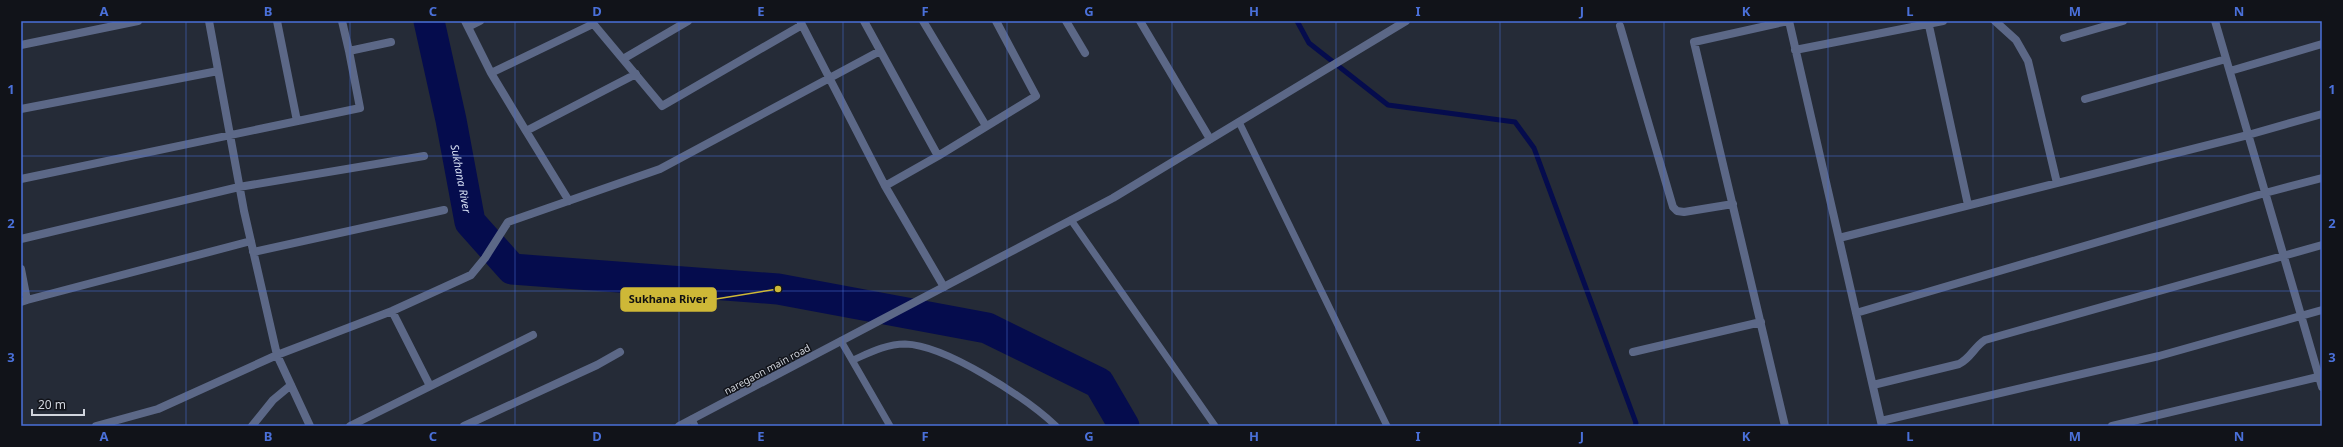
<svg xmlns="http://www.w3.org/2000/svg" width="2343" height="447" font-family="'Noto Sans',sans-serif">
<rect width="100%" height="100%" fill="#252b37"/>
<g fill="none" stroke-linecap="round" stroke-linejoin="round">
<path stroke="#050c4d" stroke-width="5" d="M1297,21L1309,43L1388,105L1515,122L1534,148L1636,423L1635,426"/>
<path stroke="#050c4d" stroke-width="31" id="s1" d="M429,21L451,120L470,222L512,269L778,289L987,328L1099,383L1124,426"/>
<path stroke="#5c6887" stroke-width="7" d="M1239,122L1387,426
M1071,220L1215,426
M841,341L890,426
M853,360C869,353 886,344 905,344C946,345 1026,398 1056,426
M692,419L695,426"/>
<path stroke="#5c6887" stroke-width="8" d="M209,21L244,211L277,355L310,426
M277,21L297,121
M342,21L349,51
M465,21L491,73L526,131L636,74
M591,21L662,106L802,25
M800,21L885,186L938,156L864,21
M923,21L986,126
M1066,21L1085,53
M1140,21L1210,139
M1789,21L1882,426
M1928,21L1968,205
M1995,21L2016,40L2028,61L2057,183
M2215,21L2322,387
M1620,26L1673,207L1677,211L1684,212L1733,204
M468,27L480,21
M2064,38L2123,21
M21,45L138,21
M1795,50L1943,21
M623,59L688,21
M2230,71L2322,44
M491,73L593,24
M2085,99L2226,59
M21,109L218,71
M526,131L569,201
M938,156L1036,96L996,21
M21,179L360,108L349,51L391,42
M885,186L944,287
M1839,238L2248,135L2322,114
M21,239L239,187L424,156
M253,252L444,210
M21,269L27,300L21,302
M27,300L251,241
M392,311L430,386
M1856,313L2265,193L2322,178
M1633,352L1761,322
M1873,385L1959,364C1971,358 1974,347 1985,340L2322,245
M1881,421L2159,356L2322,310
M96,426L158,409L277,355L392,311L471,275L485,258L508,222L660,169L880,51
M252,426L273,400L291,385
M350,426L533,335
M464,426L597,365L620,352
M1785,426L1694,42L1788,21
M2112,426L2322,376"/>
<path stroke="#5c6887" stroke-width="8" d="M679,426L1113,198L1406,21"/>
</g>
<path fill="none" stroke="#4a70d9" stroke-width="1" stroke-opacity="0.55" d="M186,21V426M350,21V426M515,21V426M679,21V426M843,21V426M1007,21V426M1172,21V426M1336,21V426M1500,21V426M1664,21V426M1828,21V426M1993,21V426M2157,21V426M21,156H2322M21,291H2322"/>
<g text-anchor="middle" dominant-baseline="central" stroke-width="3" stroke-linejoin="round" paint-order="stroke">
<g font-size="10" fill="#d1d5dd" stroke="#111319">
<text transform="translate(767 369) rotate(-28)">naregaon main road</text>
</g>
<g font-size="11" font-style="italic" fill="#d7e0f4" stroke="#111319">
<text stroke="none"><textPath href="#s1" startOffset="161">Sukhana River</textPath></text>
</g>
</g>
<path fill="none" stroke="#ceb837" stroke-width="1.5" d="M778 289L716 299"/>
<circle fill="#ceb837" stroke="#111319" stroke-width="1.5" cx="778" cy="289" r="4"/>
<rect fill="#ceb837" stroke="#ceb837" stroke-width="1.5" x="621" y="288" width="95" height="23" rx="4"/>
<g font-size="11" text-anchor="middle" font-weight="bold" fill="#111">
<text x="668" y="303">Sukhana River</text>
</g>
<rect width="2343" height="447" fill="none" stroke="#111319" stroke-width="44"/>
<path d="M32 409v6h52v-6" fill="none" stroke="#d1d5dd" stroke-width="2"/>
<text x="38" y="409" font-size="12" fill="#d1d5dd" stroke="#111319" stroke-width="3" paint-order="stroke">20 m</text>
<rect x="22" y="22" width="2299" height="403" fill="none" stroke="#4a70d9" stroke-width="1.5"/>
<g font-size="13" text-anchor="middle" font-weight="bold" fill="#4a70d9">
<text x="104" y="16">A</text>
<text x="268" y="16">B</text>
<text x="433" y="16">C</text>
<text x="597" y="16">D</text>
<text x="761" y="16">E</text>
<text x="925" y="16">F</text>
<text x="1089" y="16">G</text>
<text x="1254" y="16">H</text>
<text x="1418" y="16">I</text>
<text x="1582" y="16">J</text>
<text x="1746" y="16">K</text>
<text x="1910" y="16">L</text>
<text x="2075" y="16">M</text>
<text x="2239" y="16">N</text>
<text x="11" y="94">1</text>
<text x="2332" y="94">1</text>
<text x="11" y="228">2</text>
<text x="2332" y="228">2</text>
<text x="11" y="362">3</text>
<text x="2332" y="362">3</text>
<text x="104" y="441">A</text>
<text x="268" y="441">B</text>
<text x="433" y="441">C</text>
<text x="597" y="441">D</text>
<text x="761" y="441">E</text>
<text x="925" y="441">F</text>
<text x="1089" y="441">G</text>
<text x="1254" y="441">H</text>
<text x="1418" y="441">I</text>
<text x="1582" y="441">J</text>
<text x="1746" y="441">K</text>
<text x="1910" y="441">L</text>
<text x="2075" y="441">M</text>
<text x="2239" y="441">N</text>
</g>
</svg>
